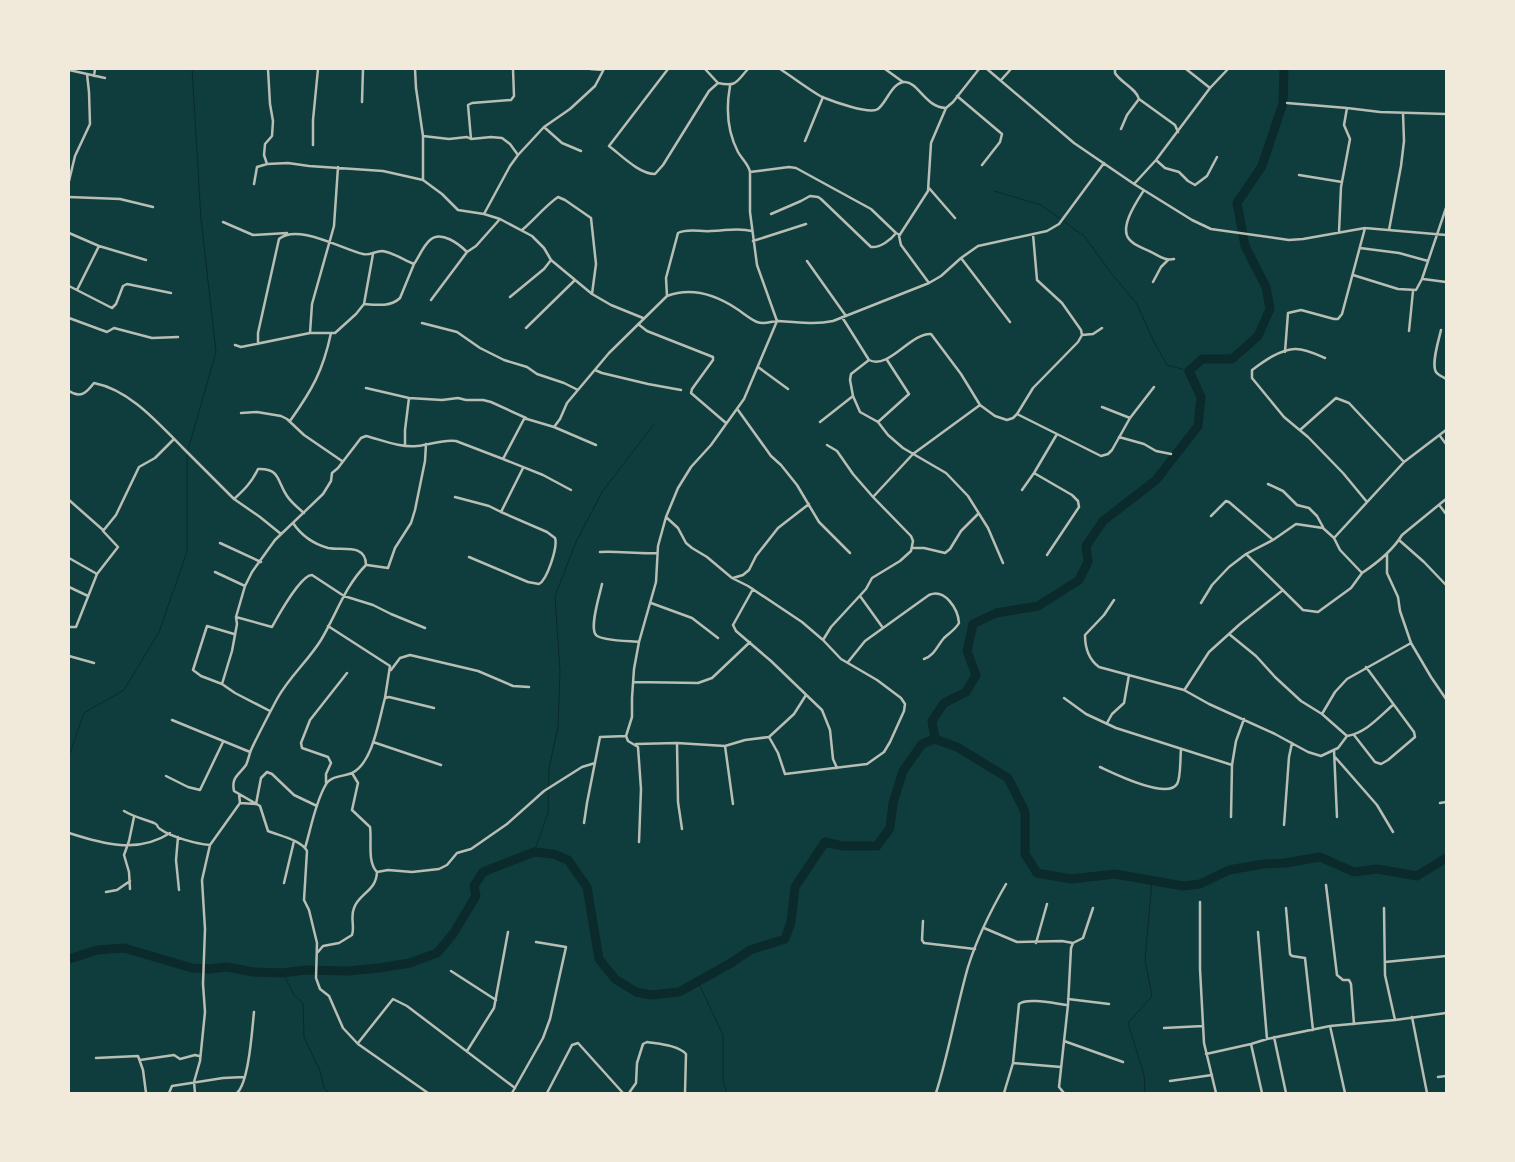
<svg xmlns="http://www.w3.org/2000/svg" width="1515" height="1162" font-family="'IBM Plex Serif',serif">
<rect width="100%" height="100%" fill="#0f3d3e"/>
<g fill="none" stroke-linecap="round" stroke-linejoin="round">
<path stroke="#0a2a2b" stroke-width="1" d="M994,191L1041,205L1084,236L1112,274L1137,304L1154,342L1167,365L1189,371
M188,450L216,352L201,219L192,69
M69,756L84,713L124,690L159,632L187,552V454
M534,852L548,813L549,768L558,727L560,671L555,596L576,542L602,492L654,424
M283,973L294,995L303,1003L304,1037L320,1071L324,1088L329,1093
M698,982L723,1035V1081L727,1093
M1145,1093L1144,1075L1128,1023L1152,996L1145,960L1152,881"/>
<path stroke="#0a2a2b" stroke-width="9" d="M935,739L932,721L944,703L966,692L976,675L967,651L973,624L996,613L1038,606L1079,580L1088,562L1086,546L1103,521L1156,480L1198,426L1201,397L1189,371L1202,359H1232L1258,336L1270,309L1266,287L1245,246L1237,203L1262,166L1283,103L1284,69
M69,959L97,950L124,948L192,968L208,969L227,967L253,972L283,973L305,970L348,971L379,968L410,963L437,953L453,934L476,896L474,886L483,872L534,852L553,854L568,860L587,887L599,959L615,979L636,992L651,995L679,992L731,963L750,950L785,939L791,922L795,887L825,842L842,846H877L890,828L893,803L903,771L922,744L935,739L957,747L1008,778L1025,812V854L1037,873L1071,879L1115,874L1183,886L1200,884L1229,870L1263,864L1285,863L1320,857L1354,872L1377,869L1417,876L1446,858"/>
<path stroke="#b8beb3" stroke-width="2.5" d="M415,69L416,88L423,136V180
M590,69L603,70
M668,69L609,146C621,155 639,174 655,174L663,165L709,91L718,83C737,87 736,82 748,69
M705,69L718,83
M780,69C794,78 808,89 822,97C832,101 870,115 878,109C887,102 892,82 905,82C918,82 926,108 946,108L953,102L979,69
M885,69L903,82
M987,69L1074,143L1134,184L1192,220L1211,229L1289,240L1303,239L1365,228L1446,235
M1115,69V73C1121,83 1136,88 1139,99L1175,125L1178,132
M69,70L105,78
M94,76L95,69
M1002,79L1011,69
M1210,88L1228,69
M957,96L1002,134L1000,142L982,165
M362,102L363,69
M1287,103L1347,108L1380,112L1446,114
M544,127L562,143L581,151
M1121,129L1127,115L1139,99
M423,136L449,139L467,137L471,139L491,137L502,138L510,144L518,155
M471,139L468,105L472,103L511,100L514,96L513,69
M805,141L823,97
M313,145V120L318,69
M1156,160L1165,168L1179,172L1188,181L1195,185L1207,176L1217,157
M267,164L264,155L265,144L272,136L273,121L270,104L268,69
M750,172L789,167L796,168L871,209L896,233L900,235
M1299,175L1342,182
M69,181L75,156L90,124L89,92L87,74
M254,184L257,167L267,164L288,163L309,166L383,171L423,180L442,194L458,210L484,214L500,219L532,236L544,248L551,260L592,294L611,305L643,318
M1134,184L1156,160L1210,88L1186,69
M929,188L955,218
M1144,190C1137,201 1119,227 1129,239C1133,245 1143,248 1149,251C1158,255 1164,261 1174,259
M69,197L120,199L153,207
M484,214L510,166L518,155L544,127L570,109L595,86L604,69
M771,214L801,201L810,196L818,197L821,199L871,247C880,248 891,240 896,233
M223,222L253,235L287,233
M522,230C534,220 545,206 558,197L565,200L591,218L596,264L592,294
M1389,230L1401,166L1404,141L1403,113
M1339,232L1341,187L1350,139L1344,125L1347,108
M69,233L99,246L146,260
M753,241L806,224
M1360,248L1399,253L1428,261
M961,258L1010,322
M807,261L846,316
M1353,275L1398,289L1416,290L1422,279L1446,208
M1423,279L1446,282
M1153,282L1161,267L1168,260
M929,283L901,245L899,236L928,191L931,143L946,108
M69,286L112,308L116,304L123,286L127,284L171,293
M77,290L99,246
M667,296L666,278L678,233C688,228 700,232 711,231C725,231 737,227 752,231
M510,297L544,269L551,260
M431,300L467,252
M364,304L373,254
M842,317L869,360C889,370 910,333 931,334L961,374L980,405L995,416L1007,420L1013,418L1017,414L1033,388L1078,342L1082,335L1081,330L1062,303L1037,280L1033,234
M69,318L107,332L114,328L152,338L178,337
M422,323L457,332L480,348L504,360L527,367L537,374L564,383L578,390
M638,324L647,331L713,357V360L692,389L691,393L726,423
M526,328L575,280
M1441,330C1439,339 1431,364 1436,372C1438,375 1443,377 1446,379
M1409,331L1413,291
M310,333L312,304L334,226L338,167
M1082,335L1093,334L1102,328
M258,343V333L279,239C297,223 342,249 363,254C370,256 375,251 382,251C392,252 404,260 414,264C419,257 423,246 430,240C441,230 459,244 467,252L476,246L500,219
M235,345L241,347L310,333H335L356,314L364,304C376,305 391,307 400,298L414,264
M1285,352L1288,313L1301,310L1334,319H1338L1342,314L1365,228
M1325,358C1316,354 1304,348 1294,349C1279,350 1263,362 1252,370V378L1284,417L1308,437L1343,473L1367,502
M869,360L851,374L850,380L853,396L860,412L878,422L888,435L903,448L946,473L968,496L988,528L1003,563
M758,367L788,389
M595,370L602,373L648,384L681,390
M366,388L409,398L442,400L458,398L466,400H483L491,402L526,418
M69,391C81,399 87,392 94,383C130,390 158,423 183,448C200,465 217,482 234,499
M1102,407L1130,418
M738,410L771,456L781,465L797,485L819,522L850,553
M241,413L257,412L281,416L287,419L304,435L342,461
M1017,414L1101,456L1108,454L1112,450L1130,418L1154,387
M290,421C312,390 323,371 331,333
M820,422L853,396
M878,422L909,394L887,360
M554,427L596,445
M1300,430L1336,398L1349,403L1404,462
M1440,436L1446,444
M1119,437L1144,444L1156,451L1171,454
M405,445V430L409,398
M503,459L543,475L571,490
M1034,473L1072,495L1078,501L1079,507L1047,555
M1268,484L1283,491L1297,505L1309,508L1317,516L1323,527
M1022,490L1034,473L1057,434
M455,497L489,506L501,512L523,468
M873,497L913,454L980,405
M69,500L103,530
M1440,506L1446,514
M1211,516L1226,501L1229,502L1273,540
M666,517L678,528L686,543L692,548L707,557L732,578L748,586L802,622L823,640L841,659L877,680L901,698L905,704L904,711L890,742L884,752L867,764L785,774L778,753L769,737
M293,523C301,535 314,544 328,548C342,551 366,543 366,565
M281,534L260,517L234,499C244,490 252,482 258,469C280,468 277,481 287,496C291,502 298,508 304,513
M1334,538L1404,462L1446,430
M1399,540L1424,562L1446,585
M220,543L261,562
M913,548H924L945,553L950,549L961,531L978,514
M600,552C619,551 638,554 657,553
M1246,554L1303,610L1318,612L1351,588L1362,573
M1387,554V573L1398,597L1400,611L1411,643L1431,677L1446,699
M469,557L528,582L539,584C547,580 558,547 555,538L547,532L501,512
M69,558L97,574
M366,565C345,586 336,615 321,640C308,661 289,677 277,699C268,716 259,733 251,750C249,755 248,761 246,765C239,775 231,777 234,791L260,806L268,831C280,836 301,840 307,851L304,900L309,910L317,943L316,978L320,989L329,996L343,1028L358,1044L428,1093
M367,565L388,568L395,548L411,523L415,510L425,461L426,444
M215,572L245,586
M733,578L743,575L749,570L756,556L778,528L809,504
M602,584C600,594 589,628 596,635C601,641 631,641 639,642
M69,587L88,596
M753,589L733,625L736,631L771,661L822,710L830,730L833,759L837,768
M860,596L883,628
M1114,600L1104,615L1085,635C1085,648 1088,659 1099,667L1184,690L1209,704L1275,734L1308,752L1321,756L1338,748L1347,736L1322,714L1301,701L1275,677L1256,656L1229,634
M651,603L692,618L718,638
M1201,603L1212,585L1229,567L1246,554L1273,540L1296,524L1323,528L1334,538L1340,550L1362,573C1377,563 1393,550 1402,535L1446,499
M236,617L272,627C278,616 301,575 312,575L344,596L373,605L391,614L425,628
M328,626L390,666L385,698
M69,627H76L97,574L118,547L103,531L116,515L139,467L155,458L174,439
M234,634L207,626L193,670L201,676L222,684L235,693L270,711
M823,640L831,627L866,589L872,578L900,561L911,551L913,541L911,536L873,497L853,474L837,451L827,445
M69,656L94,663
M848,662L865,641L929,595C945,588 958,609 959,623C955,630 949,633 944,638C937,646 935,655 924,659
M391,670L400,658L410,655L478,671L513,686L529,687
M634,682L698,683L712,678L750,642
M222,684L232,651L237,624L236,617L245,586L252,572L275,540L323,494L331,481L332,473L338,468L361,438L366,436C382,440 400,448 417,446C431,445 442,439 456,441L503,459L524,419H527L554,427L560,419L567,403L609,353L667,296C691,287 716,295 737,309C743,313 750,319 757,322C765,325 771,321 779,321C799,322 814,325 833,321L929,283L941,276L961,258L978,246L1047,231L1059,224L1104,163
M1185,689L1209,652L1240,624L1283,590
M1064,698L1086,714L1116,728L1232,765
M1322,714L1335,692L1347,679L1411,643
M172,720L250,752
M1107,723L1112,714L1124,703L1129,675
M1354,735L1375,762L1381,764L1388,760L1415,737L1414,732L1366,667
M1347,736C1366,733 1380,716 1393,705
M373,742L441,765
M677,743L678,802L682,829
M636,744L677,743L725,746L745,740L769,737L794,714L806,695
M725,746L733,804
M1334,750L1337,817
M1335,757L1377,805L1393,832
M1100,767C1113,773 1167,800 1177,784C1181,778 1180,758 1181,750
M166,776L188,787L200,790L223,742
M326,783V774L331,763L328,757L302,748L301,743L310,720L347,673
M240,803L256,804L261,778L267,772L272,774L294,795L317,806
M1440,803L1446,802
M124,811C134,817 144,819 154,823C161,827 154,824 160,829C171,837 197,844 210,845
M1231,817L1232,765L1236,741L1244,719
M584,823L587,803L600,737L626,736
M1284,825L1289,757L1292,743
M69,833C103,844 138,854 170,833
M178,837L176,860L179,890
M639,842L641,789L638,747L628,741L626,736L632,717V698L634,669L639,642L656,582L658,546L666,517L678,488L691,467L711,445L744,399L777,321L757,265L750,212V172C749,165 742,159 738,152C727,131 726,108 730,86
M305,848C311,828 315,804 325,786C330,775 343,777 352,773C373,763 379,719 385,698L389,697L434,708
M377,872L388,870L412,872L439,869L447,865L457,853L471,849L507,824L544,791L582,767L595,763
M284,883L294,841
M1326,885L1337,975L1343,980H1349L1351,984L1354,1024
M130,889L129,872L124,855L129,841L134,817
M106,892L117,890L130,881
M1200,902V969L1204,1043L1216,1093
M1286,908L1290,954L1292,956L1305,958L1313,1030
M1384,908L1385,975L1395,1020
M923,921L922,940L924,943L975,949
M984,928L1017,942L1062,941L1073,943
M1258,932L1267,1039
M1036,943L1047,904
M318,952L323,946L339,943L352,935C355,927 350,917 354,908C359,893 376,892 377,872C367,862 372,841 370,827L352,810L358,783L352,773
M1385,962L1446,956
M451,971L496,1000
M1068,999L1109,1004
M1412,1017L1427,1093
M1330,1026L1345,1093
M1164,1028L1203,1026
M1274,1037L1286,1093
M1064,1041L1123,1062
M358,1043L393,999L407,1006L515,1088
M1251,1044L1262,1093
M467,1051L494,1008L508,932
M1206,1054L1251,1044L1267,1039L1330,1026L1395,1020L1446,1013
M96,1058L138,1056L143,1070L146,1093
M140,1060L174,1055L180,1059L195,1055L199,1056
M1013,1063L1061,1067
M1438,1077L1446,1076
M1170,1081L1212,1075
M169,1093L172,1086L223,1078L244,1077
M195,1093L194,1082L200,1061L205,1012L203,984L205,929L202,880L210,845L240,803L239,794
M237,1093C249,1082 252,1030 254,1012
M512,1093L543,1038L550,1019L566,947L536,942
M547,1093L572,1045L578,1043L623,1093
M629,1093L636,1083L637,1063L643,1044L647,1042C658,1044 678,1045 686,1054L685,1093
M936,1093C949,1052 956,1009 968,967C977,938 991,910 1006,884
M1004,1093L1013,1063L1019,1004C1027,997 1057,1004 1068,1005
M1064,1093L1059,1087L1068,1005L1071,948L1073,943L1083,938L1093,908"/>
</g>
<rect width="1515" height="1162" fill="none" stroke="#f1e9da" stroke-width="140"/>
</svg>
